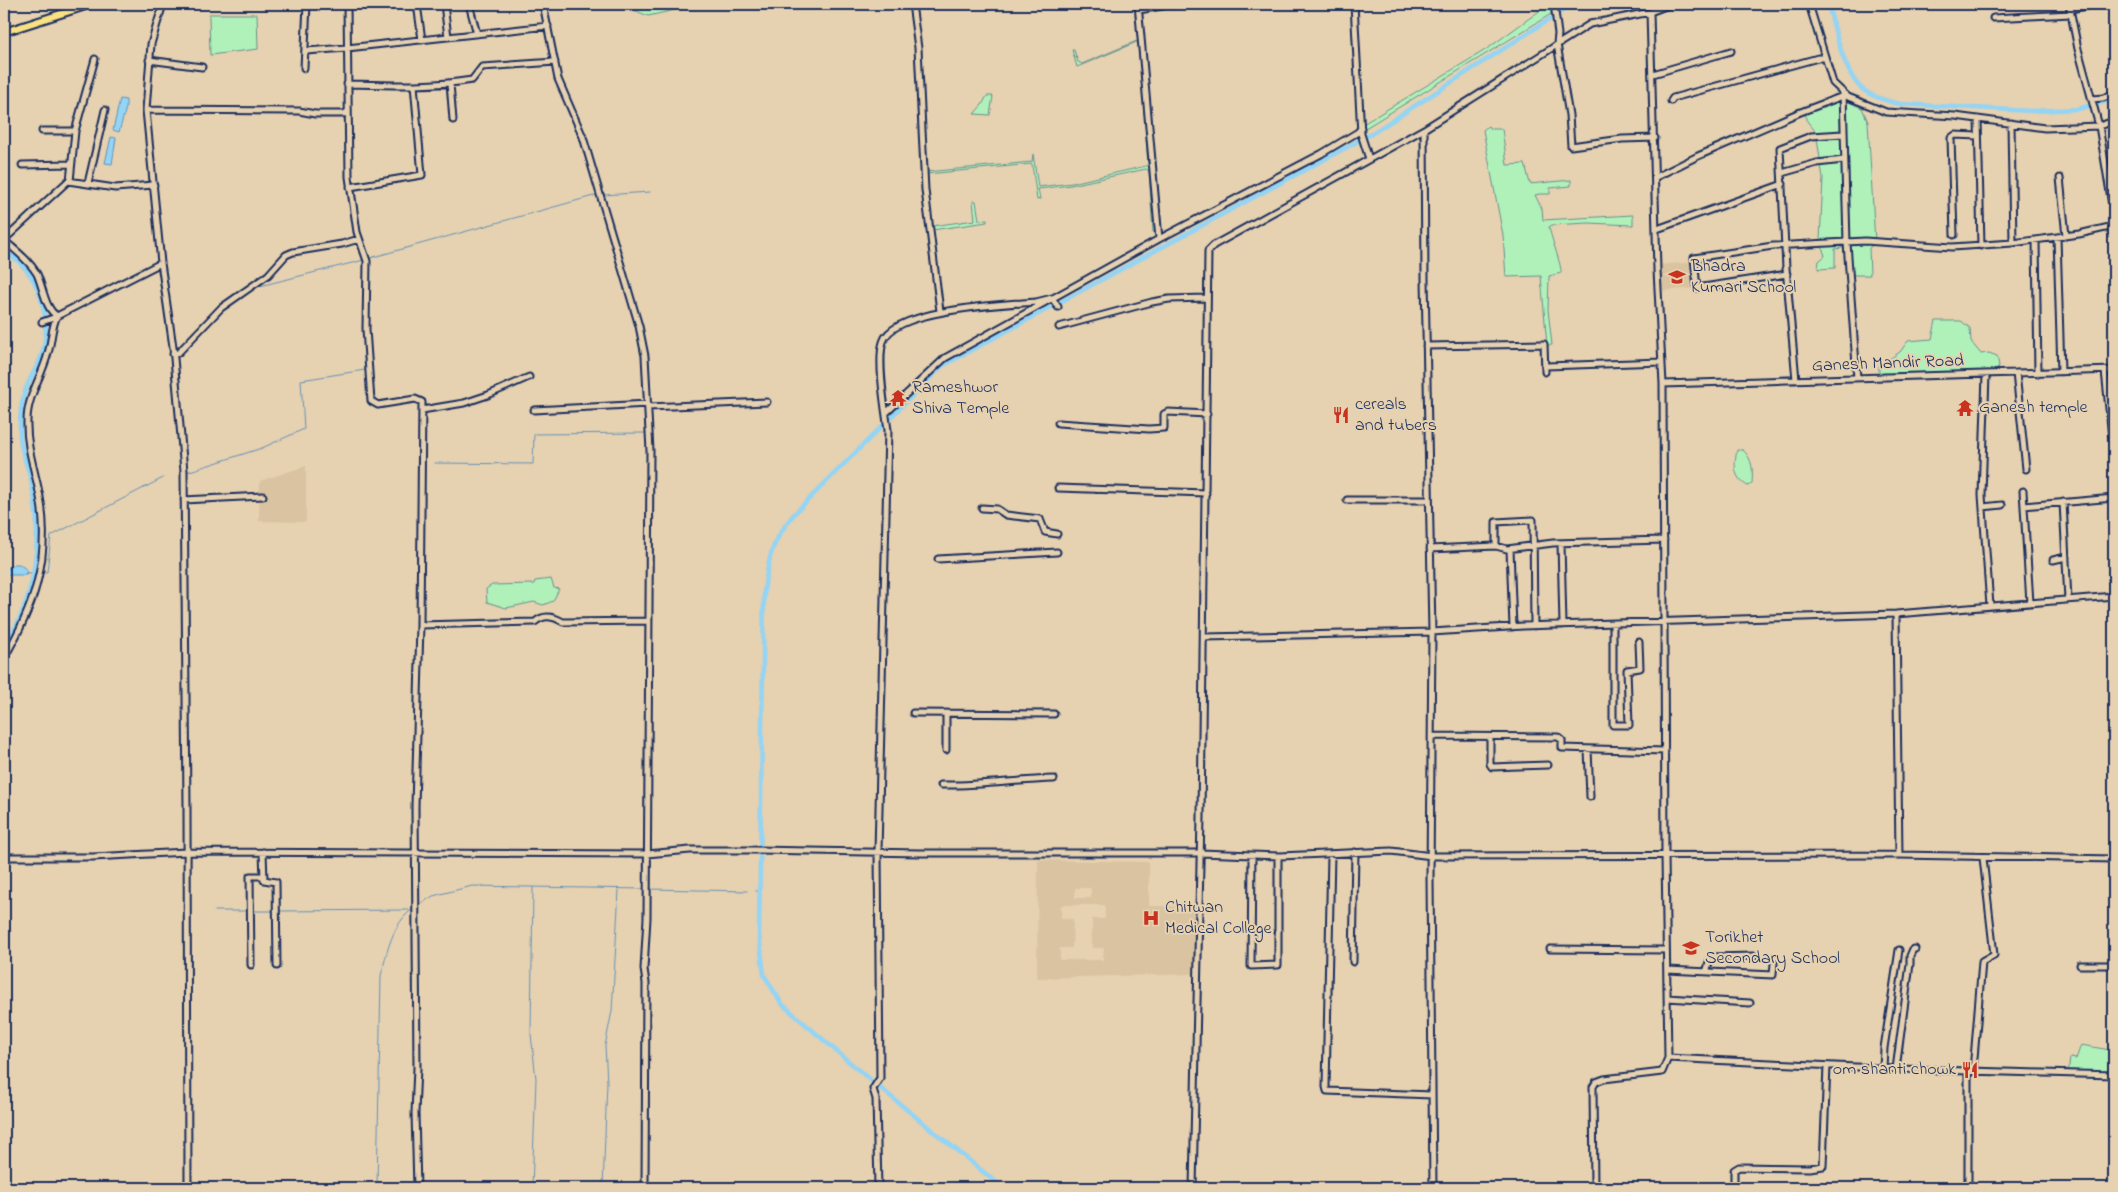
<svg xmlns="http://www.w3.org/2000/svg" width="2118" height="1192" font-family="'Indie Flower',sans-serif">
<rect width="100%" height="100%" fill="#e6d1b0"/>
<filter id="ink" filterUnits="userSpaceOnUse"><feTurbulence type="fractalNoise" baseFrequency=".02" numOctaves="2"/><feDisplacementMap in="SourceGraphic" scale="10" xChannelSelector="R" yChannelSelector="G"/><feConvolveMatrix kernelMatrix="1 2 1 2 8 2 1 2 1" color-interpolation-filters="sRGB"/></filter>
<g filter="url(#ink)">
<path fill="#d9c3a0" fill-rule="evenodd" d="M1695,262L1697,288L1660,291L1658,265Z
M306,466V522L259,521L260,481Z
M1038,860L1149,862V906L1197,907L1194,974L1037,978ZM1075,888H1091V898H1075ZM1061,905H1105V919H1092V948H1104L1103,960H1060V948H1072L1073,919H1061Z"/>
<path fill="#b0f1ba" stroke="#66908c" d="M620,4H702L648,16Z
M1549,4H1552L1551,14L1362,130V95L1363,124L1487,49Z
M209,14H257L258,49L210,55Z
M1139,40L1156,234L1153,233L1149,171L1146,169L1071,185L1038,189L1040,199L1037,200L1032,164L927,174L926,172L1032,162L1033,154L1038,187L1072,183L1146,166L1148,165L1139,41L1077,67L1072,50H1074L1078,62L1082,64Z
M987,96H993L990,115L974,114L982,105Z
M1844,100L1862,108L1868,122L1875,243L1869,248L1870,275H1853L1849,247L1835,249V268L1818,269L1819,261L1825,256L1820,241L1823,178L1816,132L1807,121L1805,111L1813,106Z
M1488,126L1491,129H1502L1507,165L1525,164L1530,184L1571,180V186L1550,188V194H1539L1535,195L1542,209L1543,220L1633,215V225L1588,223L1552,225L1549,227C1551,238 1562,266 1561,273L1549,276L1548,310L1552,345H1547L1541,276L1506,277L1503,235L1483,130Z
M973,201H976L979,220L987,219V222L932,230V226L975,220Z
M1936,321H1961L1970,328L1971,342L1981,354L1989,353L1997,356L1999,366L1996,371L1879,375V366L1900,352L1908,341L1932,339Z
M1737,450H1743C1753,460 1753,470 1752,483L1748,486C1733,478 1734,465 1737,450Z
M551,579L554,588L559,589L553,601L543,605L534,602L506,608L487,602L486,589L492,585L534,584L535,581Z
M2081,1045L2110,1050L2108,1074L2068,1073L2070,1058L2076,1059Z"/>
<path fill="#94d4f5" stroke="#6492b9" d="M120,99L126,100V108L119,132L113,130Z
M111,137L116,138L112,164L105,163Z
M14,564H19L27,570L26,575H6L7,569Z"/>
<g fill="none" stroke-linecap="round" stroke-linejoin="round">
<path stroke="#6492b9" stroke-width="1" d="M604,195L650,192
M370,258L597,195
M256,287L364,260
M435,463L533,464L534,434L646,433
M187,472L262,448L304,429L301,380L365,370
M40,572H47L51,536L163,478
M25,573H36
M648,889L747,891
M756,891H759
M417,906L433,896L472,886L644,889
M215,911H249
M253,911H274
M278,911L409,910
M377,1188L381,976C387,952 392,923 414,908
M532,1188L536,1079L531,1034L533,887
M603,1188L607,1082L605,1046L612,1011L619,890"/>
<path stroke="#94d4f5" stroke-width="4.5" d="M1828,4C1834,26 1843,68 1858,85C1868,96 1886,101 1900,104L2031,111L2078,109L2114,99
M4,251C9,254 15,258 19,262C43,284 52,327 41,357C36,370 27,382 24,395C21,405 20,419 20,429C19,447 27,463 31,480C44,537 36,599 4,647
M1003,1188L862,1073L782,1004L764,975L759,934L764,591C769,556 771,542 794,514L942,366L1371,134L1573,4"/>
<g stroke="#1b2f5e" stroke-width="9">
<path id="minor" d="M163,4L151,44L146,110L161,263L173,347L184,471L187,807L188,1188
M347,4L349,177L357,232L367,261L366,329L371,401L378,405L415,399L422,402L420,625L415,807L417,1068L415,1113L417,1188
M417,4L422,40
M444,4L448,37
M469,4L477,34
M543,4L558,79L583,137L639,326L645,356L650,451L647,918L644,969L646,983L645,1188
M912,4L918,48L925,190L940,311
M1354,4L1361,134L1369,159
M1554,4L1558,34L1557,44L1569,115L1571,146L1622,139L1655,138
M1671,4L1650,12L1657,270L1663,384L1665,855L1668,1058L1898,1069L2114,1075
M1809,4L1833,83L1848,97L1886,112L1955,116L2045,128L2099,126L2114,121
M2069,4L2078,49L2099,126L2114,217
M2070,9L2099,4
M1139,10L1173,4
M1993,18L2071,14
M306,51L347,48L548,26
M149,60L202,67
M304,68L307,4
M1653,74L1731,51
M450,83L453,120
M347,84C388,85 431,87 472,80L482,67L555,62
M1843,92L1847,243L1857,378
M2092,99L2103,98L2114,94
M1671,101L1673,98L1818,58H1825
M146,110L299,111L315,114H344L347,112
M1978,119L1981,246
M2011,123L2013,243
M1424,129L1425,279L1432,632L1430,879L1433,1188
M42,131H75
M22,165L71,164
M1782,173L1817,163L1844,160
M1656,177L1698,156L1798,113L1843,96
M2060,178L2066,236
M70,181L75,131L95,59
M88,183L105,110
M350,187L422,175L414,85
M1657,229L1783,184
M1954,235L1951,138L1955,135L1978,136
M2057,237L2061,372
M1159,239L1321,154L1358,132L1361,128
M4,240L68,181L115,188L154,185
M4,240C16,251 29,260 37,274C43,287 45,309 57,316
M2036,240L2038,373
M1787,274L1697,288L1694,258L1773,246L1865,241L1952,247L2013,243L2079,234L2114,226
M1052,298L1058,307
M42,322L56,317
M1059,327L1152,302L1169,299L1207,298
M1426,346L1544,344L1545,372
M173,354L178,353L221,308L268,275L286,255L293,252L342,244L359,239
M1546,366L1662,362
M2105,371L2114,456
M2016,373L2026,469
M1986,374L1982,495L1990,606
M1796,380L1786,268L1780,148L1811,136L1843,134
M1663,384L2114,370
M648,407L767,402
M422,410L464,403L488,395L529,377
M534,410L648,404
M886,413L945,358L1159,239L1138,4
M1058,423L1149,429L1164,428V414L1168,412L1207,414
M1058,488L1206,493
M2023,491L2030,603
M184,500L263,496
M1347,500H1429
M2063,502L2068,600
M2024,506L2114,498
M1983,507L2002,505
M982,508L997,509L1006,515L1040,519L1045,532L1057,534
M1561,543L1563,625
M1496,546V522L1533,520L1534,626
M1430,549L1496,546L1507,549L1553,543L1664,540
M1510,549L1513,627
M938,559L1057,552
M2053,560L2066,557
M1896,614L1899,855
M1613,624V725H1629L1627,670L1640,668L1639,642
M420,625L535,622C544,614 553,616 563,622L649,621
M1204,637L1432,632L1523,626L1896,614L2114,596
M4,658C33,609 50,561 41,503C37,476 26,449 27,421C27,396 42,377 48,353C52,341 51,328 57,316L161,263
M913,713L1054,714
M1432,736L1558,737L1562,740V748L1665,751
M1490,738V764L1492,767L1548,765
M1588,749L1590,797
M946,750V713
M941,785C979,786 1016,780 1054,779
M263,852L264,880L276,882L277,966
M1331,854L1326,1087L1327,1091L1432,1095
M1252,855L1251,966L1278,965V856
M4,857H93L186,852L647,854L690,850H754L920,853H1201L1280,856L1391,851L1432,856L1899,855L2114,859
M1550,949L1666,950
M1353,962L1355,852
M251,965L250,876H264
M2080,965H2114
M1667,970L1773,975L1774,963
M1706,972L1711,957L1755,956
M1667,998L1750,1003
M1883,1069L1884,1048L1899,950
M1896,1069L1910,964V956L1913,949H1915
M1973,1071L1982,962L1994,955L1983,858
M878,1188L876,1099L873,1089L880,1078L878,852L888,430C885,409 877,361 883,342C892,309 1007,304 1036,302L1052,298
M1193,1188L1201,817L1208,251L1214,245L1424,129L1590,24L1650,12
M1594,1188L1593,1087L1596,1082L1604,1079L1662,1072L1668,1058
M1734,1188V1170L1739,1167L1810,1168L1823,1166L1827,1066
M1968,1188V1071"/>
</g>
<g stroke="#1b2f5e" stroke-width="10">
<path id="major" d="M4,32L92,4"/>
</g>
<use href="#minor" stroke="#e6d1b0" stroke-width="5"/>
<use href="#major" stroke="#f9e181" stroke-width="6"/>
</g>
</g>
<defs>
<g id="school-bare" transform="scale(1.35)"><path d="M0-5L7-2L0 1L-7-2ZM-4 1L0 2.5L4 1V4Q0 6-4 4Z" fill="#c8321e" stroke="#e6d1b0" stroke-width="2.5" paint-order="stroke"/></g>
<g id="temple-bare" transform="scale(1.35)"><path d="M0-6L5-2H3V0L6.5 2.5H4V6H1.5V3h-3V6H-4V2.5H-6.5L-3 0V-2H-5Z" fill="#c8321e" stroke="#e6d1b0" stroke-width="2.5" paint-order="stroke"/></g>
<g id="restaurant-bare" transform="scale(1.35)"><path d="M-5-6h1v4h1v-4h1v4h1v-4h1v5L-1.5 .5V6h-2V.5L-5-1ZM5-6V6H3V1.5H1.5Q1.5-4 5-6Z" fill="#c8321e" stroke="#e6d1b0" stroke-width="2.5" paint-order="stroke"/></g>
<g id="hospital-bare" transform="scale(1.35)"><path d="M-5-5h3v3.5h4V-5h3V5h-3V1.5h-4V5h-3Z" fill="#c8321e" stroke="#e6d1b0" stroke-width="2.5" paint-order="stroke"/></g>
</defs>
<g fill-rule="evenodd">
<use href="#school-bare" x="1677" y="277"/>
<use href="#temple-bare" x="898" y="398"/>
<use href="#temple-bare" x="1965" y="408"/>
<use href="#restaurant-bare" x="1341" y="415"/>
<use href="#hospital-bare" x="1151" y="918"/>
<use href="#school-bare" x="1691" y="948"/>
<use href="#restaurant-bare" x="1970" y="1070"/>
</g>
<g text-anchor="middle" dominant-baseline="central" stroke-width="4" stroke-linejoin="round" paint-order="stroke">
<g font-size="18" fill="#1b2f5e" stroke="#e6d1b0" text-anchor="start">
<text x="1691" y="267">Bhadra<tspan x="1691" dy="21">Kumari School</tspan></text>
<text x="912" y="388">Rameshwor<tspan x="912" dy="21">Shiva Temple</tspan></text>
<text x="1355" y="405">cereals<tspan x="1355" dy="21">and tubers</tspan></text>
<text x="1979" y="408">Ganesh temple</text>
<text x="1165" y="908">Chitwan<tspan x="1165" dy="21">Medical College</tspan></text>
<text x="1705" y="938">Torikhet<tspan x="1705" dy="21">Secondary School</tspan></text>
<text x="1956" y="1070" text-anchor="end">om shanti chowk</text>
</g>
<g font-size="18" fill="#1b2f5e" stroke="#e6d1b0">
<text transform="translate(1888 364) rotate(-2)">Ganesh Mandir Road</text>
</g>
</g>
<rect width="2118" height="1192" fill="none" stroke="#e6d1b0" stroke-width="20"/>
<rect x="10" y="10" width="2098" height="1172" fill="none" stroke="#1b2f5e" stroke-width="2" filter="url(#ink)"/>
</svg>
